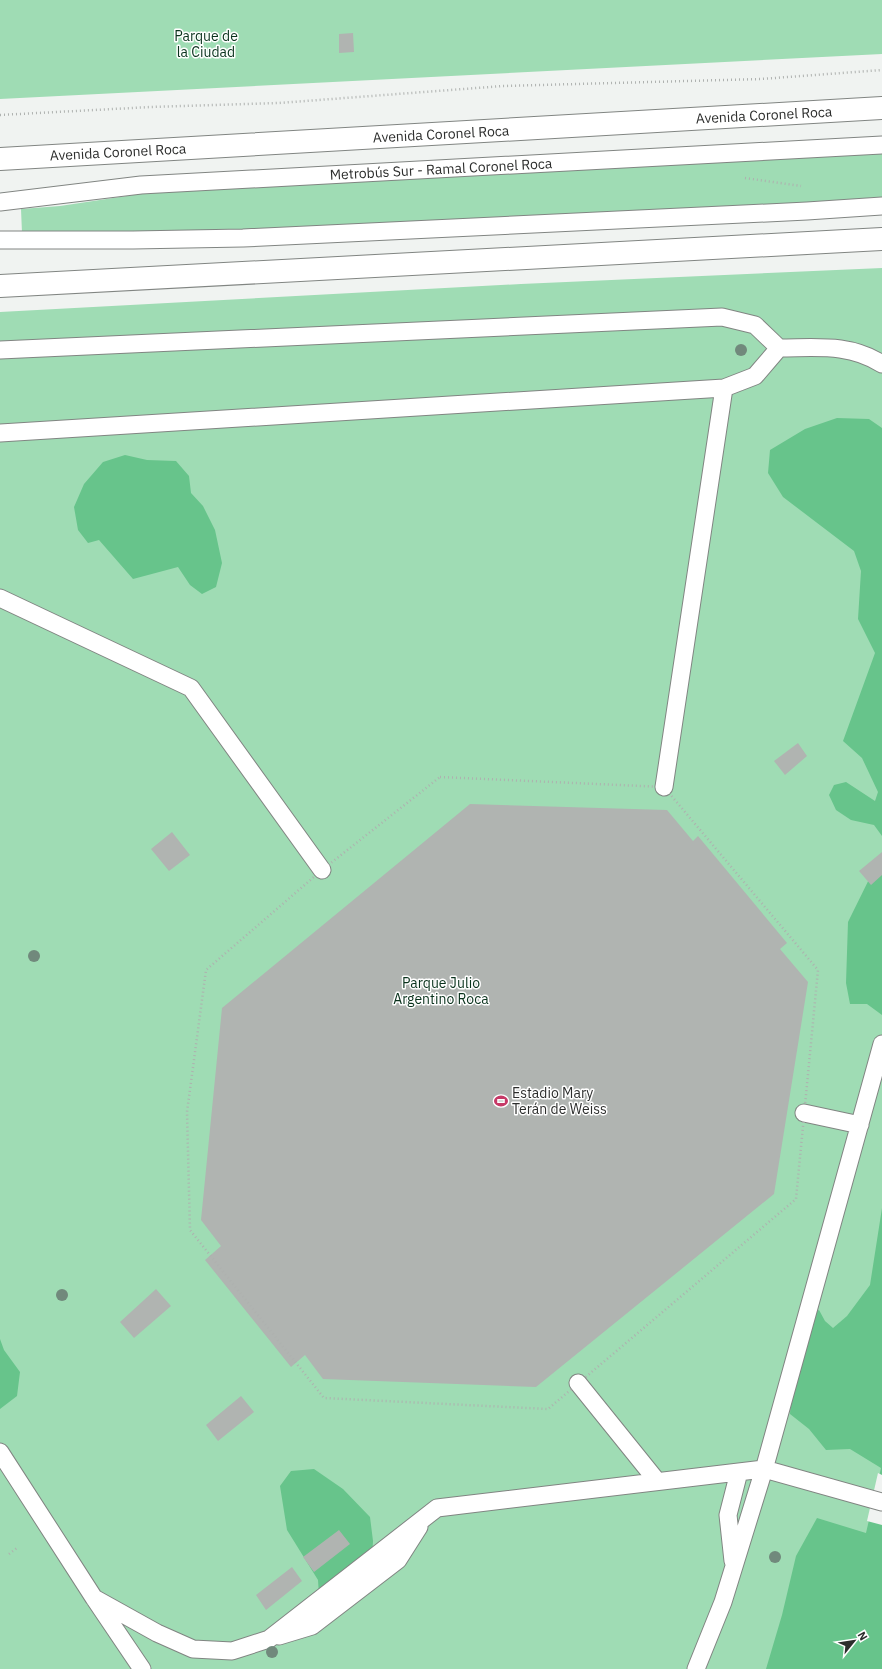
<svg xmlns="http://www.w3.org/2000/svg" width="882" height="1669" font-family="'IBM Plex Sans',sans-serif">
<rect width="100%" height="100%" fill="#f0f3f1"/>
<path fill="#9fdcb4" d="M0,0H882V54L0,99Z
M882,153V197L799,203L157,234L64,231L22,233L21,209L60,206L153,192Z
M882,268V1669H0V312L521,284Z"/>
<path fill="#67c48b" d="M837,418L869,419L882,428V836L874,825L851,820L836,810L829,795L834,785L846,782L875,801L878,792L862,758L843,741L875,653L858,619L861,571L854,551L783,497L768,473L770,450L805,429Z
M125,455L147,460L176,461L189,476L191,493L203,506L215,530L222,563L216,587L202,594L190,585L178,567L133,579L99,540L88,543L78,530L74,507L84,484L103,462Z
M882,853V1015L867,1004H850L846,983L848,922Z
M882,1208V1669H766L782,1615L796,1556L817,1518L866,1533L881,1468L850,1449L826,1450L809,1429L790,1414L793,1370L806,1317L819,1310L825,1321L833,1328L847,1316L870,1285Z
M0,1339L4,1350L20,1372L17,1396L0,1409Z
M314,1469L343,1489L370,1517L373,1541L371,1573L319,1595L318,1580L287,1530L280,1486L291,1471Z"/>
<path fill="#f0f3f1" d="M878,1473L882,1475V1525L867,1521Z"/>
<path fill="#b0b4b1" d="M353,33L354,52L339,53V34Z
M798,743L807,756L785,775L774,761Z
M470,804L667,810L693,841L698,836L787,943L780,949L808,982L774,1194L536,1387L323,1379L305,1355L291,1367L205,1260L221,1246L201,1220L222,1008Z
M172,832L190,855L169,871L151,849Z
M882,852V875L871,885L859,871Z
M156,1289L171,1306L134,1338L120,1322Z
M241,1396L254,1412L218,1441L206,1425Z
M339,1530L350,1544L314,1572L303,1557Z
M292,1567L302,1581L266,1610L256,1595Z"/>
<g fill="none" stroke-linecap="round" stroke-linejoin="round">
<g stroke="#818582" stroke-width="19">
<path id="service" d="M0,202L141,185L882,145
M0,240H133L243,238L807,211L882,206
M0,350L722,317L755,325L779,348
M0,433L724,388L755,376L779,348C816,348 849,343 882,364
M0,598L191,688L322,870
M664,787L724,388
M804,1113L860,1125
M578,1383L657,1481
M0,1452L94,1598L142,1669
M733,1561L728,1515L739,1472
M94,1598L157,1633L193,1649L232,1651L269,1639L437,1508L764,1469L882,1502
M279,1636L312,1626L398,1560L419,1527
M696,1669L723,1602L765,1466L882,1044"/>
</g>
<g stroke="#818582" stroke-width="24">
<path id="secondary" d="M0,159L882,108
M0,286L882,239"/>
</g>
<path stroke="#aeb1af" stroke-width="2.5" stroke-dasharray="1 3" stroke-linecap="butt" d="M0,115L151,107L279,103L503,86L761,79L882,70
M745,178L801,186
M440,777L664,787L818,970L796,1199L548,1409L324,1398L190,1230L187,1112L206,970L322,870Z
M9,1554L17,1548"/>
<use href="#service" stroke="#fff" stroke-width="17"/>
<use href="#secondary" stroke="#fff" stroke-width="22"/>
</g>
<g fill="#71897c">
<circle cx="741" cy="350" r="6"/>
<circle cx="34" cy="956" r="6"/>
<circle cx="62" cy="1295" r="6"/>
<circle cx="775" cy="1557" r="6"/>
<circle cx="272" cy="1652" r="6"/>
</g>
<defs>
<g id="stadium-bare" transform="scale(1.08)"><path d="M0-5a6.5 5 0 1 0 0 10a6.5 5 0 1 0 0-10ZM-3.5-1.8h7v3.6h-7Z" fill="#c63967" stroke="#fff" stroke-width="2.5" paint-order="stroke"/></g>
</defs>
<g fill-rule="evenodd">
<use href="#stadium-bare" x="501" y="1101"/>
</g>
<g text-anchor="middle" dominant-baseline="central" stroke-width="3" stroke-linejoin="round" paint-order="stroke">
<g font-size="14" fill="#09321c" stroke="#fff">
<text x="206" y="36">Parque de<tspan x="206" dy="16">la Ciudad</tspan></text>
<text x="441" y="983">Parque Julio<tspan x="441" dy="16">Argentino Roca</tspan></text>
</g>
<g font-size="14" fill="#2c2d2c" stroke="#fff">
<text transform="translate(764 115) rotate(-3)">Avenida Coronel Roca</text>
<text transform="translate(441 134) rotate(-3)">Avenida Coronel Roca</text>
<text transform="translate(118 152) rotate(-3)">Avenida Coronel Roca</text>
<text transform="translate(441 169) rotate(-3)">Metrobús Sur - Ramal Coronel Roca</text>
</g>
<g font-size="14" fill="#2c2d2c" stroke="#fff" text-anchor="start">
<text x="512" y="1093">Estadio Mary<tspan x="512" dy="16">Terán de Weiss</tspan></text>
</g>
</g>
<g transform="translate(854 1641) rotate(60)" stroke="#ffffff" stroke-width="3" paint-order="stroke">
<path d="M0-3L7 15L0 10L-7 15Z" fill="#2c2d2c"/>
<text y="-6" font-size="11" font-weight="bold" text-anchor="middle" fill="#2c2d2c">N</text>
</g>
</svg>
